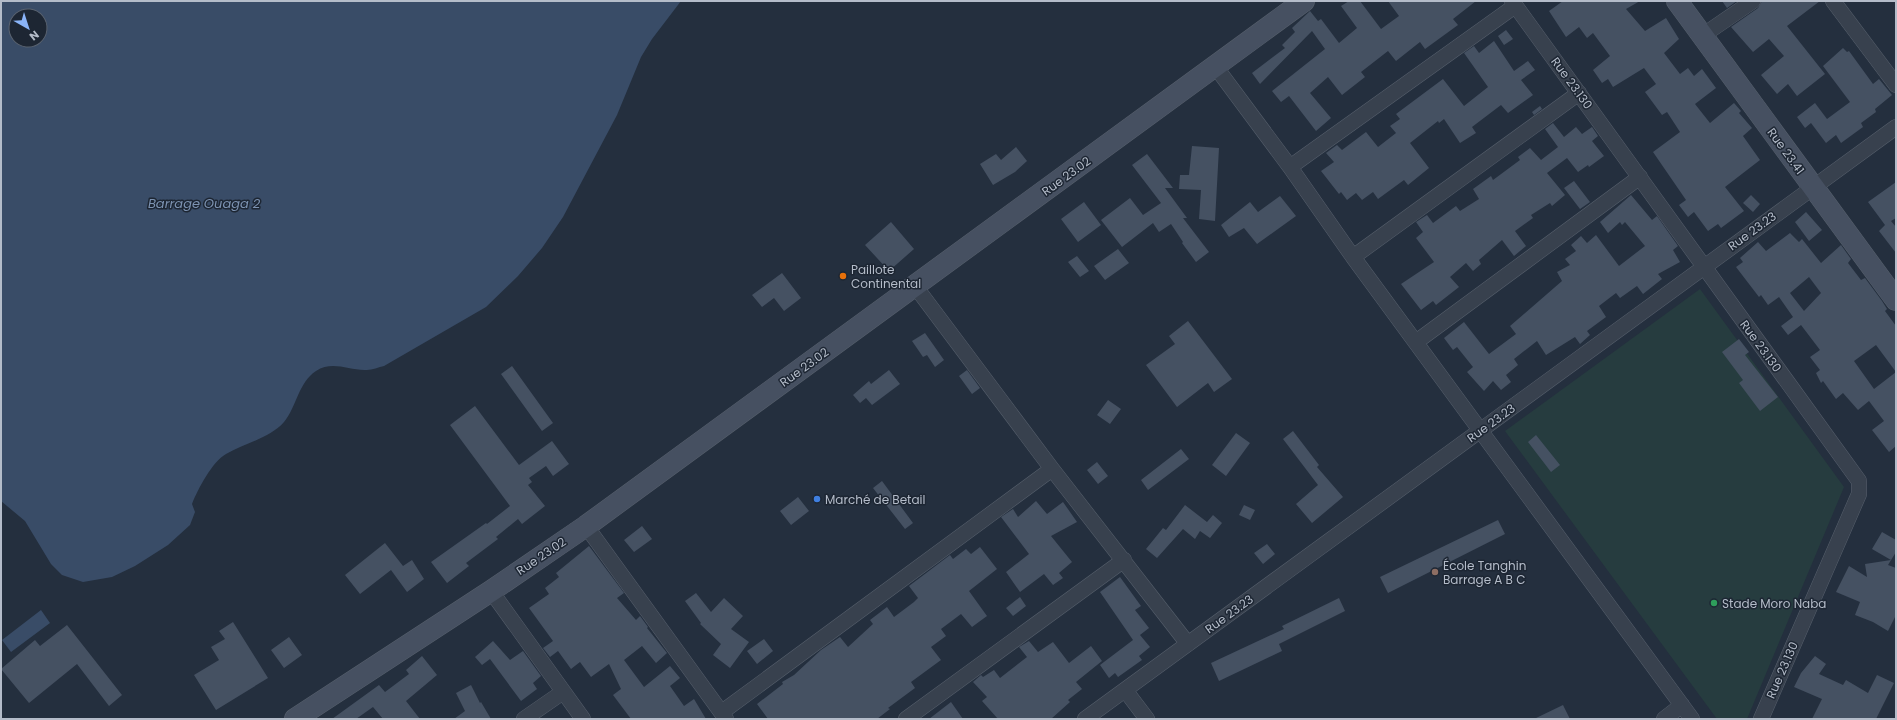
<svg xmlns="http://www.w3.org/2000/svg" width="1897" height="720" font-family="Poppins,sans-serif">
<rect width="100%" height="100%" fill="#242f3e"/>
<path fill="#263c3f" d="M1700,289L1844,487L1747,719H1717L1505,431Z"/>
<path fill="#394c67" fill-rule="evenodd" d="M1,1H681L652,39L641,57L617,115L563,217L542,248L518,276L486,307L384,366C379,367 372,370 367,370C349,371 333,360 316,371C298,383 297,406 284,422C270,438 245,443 226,454C212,462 198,489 192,504L195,512L190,525L168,545L135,566L112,577L83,582L62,575L51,564L25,521L1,501ZM16,16H40V40H16Z
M41,610L50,623L11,652L2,640Z"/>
<path fill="#455162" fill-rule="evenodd" d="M1349,1H1360L1381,29L1399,16L1388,1H1476L1453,19L1458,25L1425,49L1420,42L1396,61L1388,51L1361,72L1365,77L1342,95L1328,77L1310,93L1331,118L1316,131L1289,96L1281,102L1272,91L1325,49L1312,31L1260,84L1252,73L1285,48L1282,45L1295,32L1292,28L1310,11L1318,21L1321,19L1339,43L1357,28L1341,6Z
M1563,1H1640L1626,9L1645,31L1666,18L1679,39L1664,53L1680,74L1688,68L1694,76L1702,69L1716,88L1695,104L1710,123L1734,103L1741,111L1739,113L1752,128L1743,136L1760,160L1725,187L1744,211L1721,228L1718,224L1708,231L1694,212L1688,217L1679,205L1686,200L1653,152L1680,132L1667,112L1662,115L1645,92L1656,84L1644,68L1613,87L1608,79L1602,83L1593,70L1610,56L1593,33L1587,38L1579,27L1566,37L1549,11Z
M1722,1H1737L1727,8Z
M1762,1H1820L1787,26L1825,74L1797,96L1788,84L1777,94L1761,75L1784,56L1769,39L1753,52L1731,27L1758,8Z
M1506,30L1513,39L1504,45L1498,36Z
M1494,41L1514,71L1528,61L1535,70L1521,80L1533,95L1508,113L1501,105L1472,127L1476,133L1460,143L1444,119L1439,123L1438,121L1410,143L1429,168L1408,185L1404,180L1378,199L1373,192L1362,200L1356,193L1347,200L1341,192L1339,194L1321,171L1334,162L1326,153L1337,145L1342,150L1366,132L1378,147L1396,133L1390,126L1400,119L1396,114L1443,79L1464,106L1488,87L1464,53L1474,46L1479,53Z
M1843,48L1847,52L1849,51L1873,84L1879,79L1892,95L1875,109L1876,112L1861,123L1863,127L1841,143L1836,135L1826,143L1811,123L1805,128L1797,117L1815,103L1827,119L1850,102L1823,66Z
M1540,106L1542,109L1534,115L1532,112Z
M1553,123L1564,137L1576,127L1582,134L1592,127L1598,136L1592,141L1604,156L1589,167L1588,165L1578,172L1567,158L1547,173L1565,195L1552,206L1550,203L1531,215L1533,218L1515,231L1526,246L1514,256L1502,240L1479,260L1481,264L1473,271L1466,263L1450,277L1459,287L1436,305L1433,301L1421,310L1401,284L1434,262L1416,238L1423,232L1416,222L1427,215L1433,223L1456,206L1460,211L1479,199L1473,189L1491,176L1493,180L1520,160L1518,157L1530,148L1541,160L1558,147L1545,129Z
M1192,146L1219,148L1215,221L1199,219L1201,190L1179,189L1180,175H1189Z
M1016,147L1027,161L1015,172L993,185L980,164L996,154L1001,160Z
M1147,154L1173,188H1165L1187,218H1183L1209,252L1196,262L1182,243L1183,242L1171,224L1159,232L1153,223L1122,247L1101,220L1130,198L1143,215L1161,203L1132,165Z
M1574,181L1590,202L1580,209L1564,188Z
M1896,182V218L1891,221L1896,227V253L1879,231L1885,225L1868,202Z
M1631,195L1652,220L1657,216L1678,246L1673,250L1680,262L1658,274L1662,279L1643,294L1637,286L1620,298L1616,293L1599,306L1606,317L1587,331L1590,335L1580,344L1575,337L1546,355L1537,341L1514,359L1518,365L1506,375L1511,382L1501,390L1493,381L1484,391L1467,372L1473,367L1457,347L1453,350L1444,338L1464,322L1489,354L1516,334L1510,326L1562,281L1557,272L1570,265L1565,259L1576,251L1571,245L1581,236L1587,243L1596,235L1619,266L1645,246L1625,222L1622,225L1620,222L1608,233L1600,222Z
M1751,195L1760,204L1753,212L1743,203Z
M1280,196L1296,216L1257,244L1244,228L1229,237L1221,225L1250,202L1258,212Z
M1084,202L1101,225L1078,242L1061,219Z
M1806,212L1822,230L1809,241L1795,222Z
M891,222L914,249L889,271L865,245Z
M1790,233L1799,242L1802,239L1821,263L1841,245L1851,259L1848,263L1861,280L1865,278L1882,301L1887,309L1885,311L1896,326V372L1876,345L1854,361L1874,389L1896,372V446L1889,452L1872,430L1884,421L1869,401L1858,410L1843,393L1836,399L1823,381L1821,383L1816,373L1820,370L1810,357L1820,350L1801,325L1788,335L1781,326L1793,317L1779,297L1768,305L1761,295L1759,297L1736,267L1743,262L1740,258L1758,242L1766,251ZM1809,277L1821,293L1804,311L1790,293Z
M1118,249L1129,263L1105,280L1094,266Z
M1077,256L1089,271L1080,277L1068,262Z
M782,273L801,298L784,311L774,298L762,307L752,295Z
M1188,321L1232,379L1214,392L1208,383L1177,407L1146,365L1175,344L1169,336Z
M925,333L944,360L935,367L927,355L923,357L912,341Z
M1739,339L1749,352L1745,355L1778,397L1760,411L1739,383L1743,380L1722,352Z
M512,366L553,423L542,431L501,374Z
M889,370L900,384L872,405L866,398L860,403L853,395L869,381L871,384Z
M967,370L980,388L972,394L959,376Z
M1108,400L1121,409L1110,424L1097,415Z
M475,406L519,465L552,441L569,464L553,476L546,466L529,478L532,482L528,485L545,506L522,524L518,519L496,537L498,539L466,563L469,566L447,583L431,562L486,523L487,524L510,506L450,425Z
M1293,431L1319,465L1317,467L1343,497L1312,523L1296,504L1318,485L1283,439Z
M1236,433L1250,443L1226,476L1212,465Z
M1536,435L1560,465L1551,472L1528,442Z
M1181,449L1189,459L1148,490L1141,480Z
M1097,462L1108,476L1098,484L1087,470Z
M882,481L913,523L905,529L873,488Z
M798,497L809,511L791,525L780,511Z
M1036,501L1047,514L1063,502L1077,522L1051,536L1072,562L1059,573L1063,578L1053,585L1044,574L1020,592L1006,572L1029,554L1001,517L1013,509L1018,517Z
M1185,505L1207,522L1213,515L1222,523L1210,538L1200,531L1195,539L1183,529L1157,558L1146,549L1163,528L1166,530Z
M1244,505L1255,510L1250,520L1239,515Z
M1498,520L1505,534L1388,593L1380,577Z
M642,526L652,539L634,552L624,540Z
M1882,532L1896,540V552L1888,565L1896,568V615L1888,631L1873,622L1855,615L1860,602L1836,592L1849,566L1867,577L1865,564L1891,560L1872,549Z
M385,543L403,566L412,560L424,579L407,592L391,570L360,594L345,575Z
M1267,544L1275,554L1263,564L1254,553Z
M589,546L624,593L617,598L636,620L640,616L648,627L647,628L667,653L656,663L642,646L624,660L644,687L670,666L680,678L670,686L684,706L694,699L706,719H631L613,695L621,689L609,664L591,677L580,662L571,669L558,651L550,657L543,648L553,641L529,608L549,594L545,588L559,577L556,573Z
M980,547L997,569L969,591L987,616L972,627L961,614L941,629L946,636L931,647L941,660L911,682L915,688L888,708L890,709L877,719H768L757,704L783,684L782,682L794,675L821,650L840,637L848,647L873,624L870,620L887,607L894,617L914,602L918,598L909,586L950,555L953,559L966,549L971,554Z
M1120,577L1141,606L1135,610L1149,628L1140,635L1150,647L1139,656L1142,660L1118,677L1115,673L1109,678L1100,665L1133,640L1100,592Z
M696,593L711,612L724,598L743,616L731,629L749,642L730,668L713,655L721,644L700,624L701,623L685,601Z
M1020,597L1026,606L1013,616L1006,608Z
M1339,598L1345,611L1279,644L1282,651L1219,681L1211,663L1284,629L1282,626Z
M233,622L268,678L216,710L194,675L219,660L211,647L225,639L219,631Z
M67,625L122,695L109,706L77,664L29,703L1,669L35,640L40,646Z
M289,637L302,655L284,668L271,650Z
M764,639L773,651L757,664L747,651Z
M493,641L510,660L523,651L541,676L533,683L537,689L521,701L490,659L482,665L475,657Z
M1029,641L1038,652L1053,642L1069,663L1091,646L1102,661L1076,682L1082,689L1068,700L1070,702L1051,719H998L982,701L987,697L973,682L981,675L983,677L994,670L1000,678L1027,657L1019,647Z
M422,656L437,675L406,701L420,719H383L373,707L356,719H332L379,685L385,692L409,674L406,670Z
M1815,656L1826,664L1819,674L1843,685L1846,680L1868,693L1877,675L1894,683L1876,719H1812L1822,699L1794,687L1801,673Z
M471,685L480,703L481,702L491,719H454L465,711L456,693Z
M951,702L963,719H929Z
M1563,705L1570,719H1534Z"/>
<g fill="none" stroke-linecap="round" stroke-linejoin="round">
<g stroke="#565f6c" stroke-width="16">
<path id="street" d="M1512,1L1859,481V494L1761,719
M1833,1L1896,85
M1702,36L1753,1
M1215,66L1290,167L1353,257L1692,719
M1290,167L1515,6
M1353,257L1579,93
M915,286L1052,469L1188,644
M1416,342L1640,177
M586,526L726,719
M491,591L583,719
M1125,690L1147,719
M722,712L1052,469
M524,719L563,692
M906,719L1124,560
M1085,719L1896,127
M1664,719L1682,705"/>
</g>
<g stroke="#565f6c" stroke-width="22">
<path id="secondary" d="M1677,1L1896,300
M295,719L491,591L586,526L1304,1"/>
</g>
<use href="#street" stroke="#38414e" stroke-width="15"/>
<use href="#secondary" stroke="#465061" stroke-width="21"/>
</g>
<circle fill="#e8710a" stroke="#1d2633" stroke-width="1.5" cx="843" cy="276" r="4"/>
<circle fill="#3f7fe0" stroke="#1d2633" stroke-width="1.5" cx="817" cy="499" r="4"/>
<circle fill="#8d6e63" stroke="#1d2633" stroke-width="1.5" cx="1435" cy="572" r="4"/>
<circle fill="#2e9e5b" stroke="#1d2633" stroke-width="1.5" cx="1714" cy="603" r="4"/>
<g text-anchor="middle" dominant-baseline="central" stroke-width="3" stroke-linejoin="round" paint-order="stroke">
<g font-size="12" fill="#b4bcc9" stroke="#1d2633">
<text transform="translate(1572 83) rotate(54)">Rue 23.130</text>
<text transform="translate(1786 151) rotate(54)">Rue 23.41</text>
<text transform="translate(1066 176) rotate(-36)">Rue 23.02</text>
<text transform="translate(1752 231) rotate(-36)">Rue 23.23</text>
<text transform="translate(1761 346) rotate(54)">Rue 23.130</text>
<text transform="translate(804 367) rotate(-36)">Rue 23.02</text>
<text transform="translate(1491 423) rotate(-36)">Rue 23.23</text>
<text transform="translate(541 556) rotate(-34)">Rue 23.02</text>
<text transform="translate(1229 614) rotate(-36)">Rue 23.23</text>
<text transform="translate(1782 670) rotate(-66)">Rue 23.130</text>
</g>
<g font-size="12" fill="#b4bcc9" stroke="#1d2633" text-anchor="start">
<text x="851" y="269">Paillote<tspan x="851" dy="14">Continental</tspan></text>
<text x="825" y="499">Marché de Betail</text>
<text x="1443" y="565">École Tanghin<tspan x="1443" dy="14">Barrage A B C</tspan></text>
<text x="1722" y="603">Stade Moro Naba</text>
</g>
<g font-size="13" font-style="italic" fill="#7c92b1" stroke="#1d2633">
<text x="204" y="203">Barrage Ouaga 2</text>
</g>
</g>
<rect width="1897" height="720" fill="none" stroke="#b4bcc9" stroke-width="4"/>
<g transform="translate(28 28) rotate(141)"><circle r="19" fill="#1d2633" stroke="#59626f"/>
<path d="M0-3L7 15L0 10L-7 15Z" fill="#8ab4f8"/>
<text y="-6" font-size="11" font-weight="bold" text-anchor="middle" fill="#b4bcc9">N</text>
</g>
</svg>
